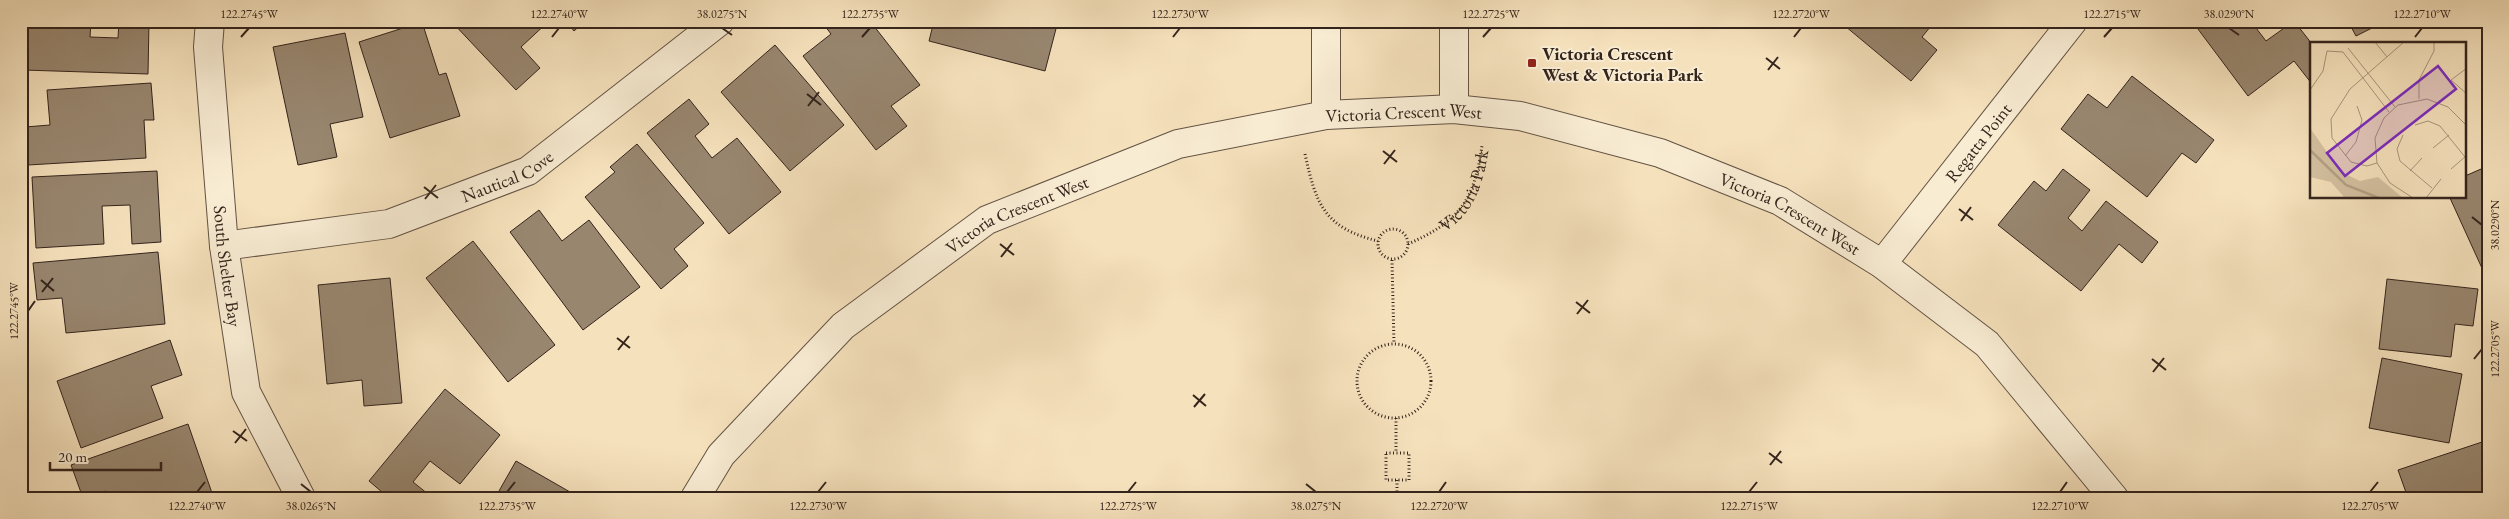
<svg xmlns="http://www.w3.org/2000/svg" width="2509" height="519" font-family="'EB Garamond',serif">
<rect width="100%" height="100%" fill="#f5e1bc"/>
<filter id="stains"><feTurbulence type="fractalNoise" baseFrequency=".004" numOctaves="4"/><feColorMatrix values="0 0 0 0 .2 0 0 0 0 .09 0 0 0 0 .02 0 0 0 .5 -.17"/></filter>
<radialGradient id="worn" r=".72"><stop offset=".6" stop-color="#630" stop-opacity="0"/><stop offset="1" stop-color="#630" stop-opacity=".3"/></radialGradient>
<path fill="#98866f" stroke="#34241c" d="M24,21H91L90,37L118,38L119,21H149L148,74L23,70Z
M451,21H549L521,47L540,68L516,90Z
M566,21H585L574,31Z
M831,21H870L920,85L891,106L907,126L876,150L803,56L831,34L825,26Z
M934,21L991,23L1058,21L1045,71L929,41Z
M1839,21H1935L1922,37L1937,50L1911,81Z
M2192,21H2256L2253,24L2266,41L2294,21L2312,44V84L2294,61L2248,96Z
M2348,21H2386L2356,36Z
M422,22L439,75L446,73L460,116L390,138L359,42Z
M345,33L363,117L330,124L337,157L298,165L273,47Z
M775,45L844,125L790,171L721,92Z
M2132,76L2214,140L2196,163L2182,153L2147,197L2061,129L2088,94L2107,108Z
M151,83L154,120H144L146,158L28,165L25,127L50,125L47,90Z
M689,99L709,124L695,136L712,158L737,138L781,192L729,234L647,133Z
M637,144L704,223L674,249L688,266L661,289L585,197L615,172L610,167Z
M2488,166V276L2486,277L2450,198H2465V176Z
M2063,169L2090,190L2068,218L2082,231L2106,201L2158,242L2142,263L2119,244L2081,291L1998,225L2034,181L2046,191Z
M157,171L161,242L132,244L130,205L102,206L104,244L36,248L32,177Z
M539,210L562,241L589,220L640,287L583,330L510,232Z
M473,241L555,345L508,382L426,278Z
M158,252L165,324L66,333L62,298L37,300L33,263Z
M390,278L402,403L364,406L362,380L327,384L318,285Z
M2387,279L2478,289L2473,326L2455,324L2451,357L2379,349Z
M170,340L182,375L151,386L163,418L81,448L57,381Z
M2382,358L2462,374L2449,443L2369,428Z
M445,389L500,435L460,484L430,461L413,482L433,498H389L369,481Z
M188,424L212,493L198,498H109L106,491L83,498L71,465Z
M2488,440V484L2484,486L2488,498H2408L2398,470Z
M516,461L577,496L576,498H495Z"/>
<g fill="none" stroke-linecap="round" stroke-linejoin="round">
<g stroke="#645344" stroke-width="30">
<g id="minor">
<path id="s2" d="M210,21L208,47L224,246L246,392L301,498"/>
<path d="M1454,21V109"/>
<path d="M1326,115V21"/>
<path id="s3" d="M224,246L389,224L528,171L720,21"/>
<path id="s4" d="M1882,264L2073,21"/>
<path id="s5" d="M695,498L721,455L843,326L987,220L1178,144L1326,115L1454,109L1520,116L1660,153L1780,201L1882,264L1987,344L2114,498"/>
</g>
</g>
<g stroke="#34241c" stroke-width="3" stroke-dasharray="1 2.5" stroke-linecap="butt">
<path d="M1305,154C1316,204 1324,228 1378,241"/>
<circle cx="1393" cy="244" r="15"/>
<path id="s1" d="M1408,244C1460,221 1474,201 1482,146"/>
<path d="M1392,260L1394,344"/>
<circle cx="1394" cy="381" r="37"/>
<path d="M1396,418V453"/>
<rect x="1386" y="453" width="23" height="27"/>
<path d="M1397,480V498"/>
</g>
<use href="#minor" stroke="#f8ecd3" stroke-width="28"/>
</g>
<path fill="none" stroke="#34241c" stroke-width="2" d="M722,28L732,35M2229,28L2239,35M241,37L249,28M552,37L559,28M862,37L870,28M1173,37L1180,28M1483,37L1491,28M1794,37L1801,28M2104,37L2112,28M2415,37L2422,28M1766,58L1780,69M1768,70L1778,57M807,94L821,105M808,106L819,92M1383,151L1397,162M1384,164L1395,150M424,187L438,198M425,199L436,185M1959,209L1973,220M2472,217L2482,225M1961,221L1971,207M1000,244L1014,255M1001,257L1012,243M41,280L54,291M42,292L53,278M1576,302L1590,313M28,311L35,301M1577,314L1588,300M617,338L630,348M618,350L629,336M2152,359L2166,370M2474,359L2482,349M2153,372L2164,358M1193,395L1206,406M1194,407L1205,394M233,431L247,441M235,443L246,429M1769,453L1782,463M1770,465L1781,451M301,484L311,492M1306,484L1316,492M197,492L205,482M507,492L515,482M818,492L826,482M1128,492L1136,482M1439,492L1446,482M1749,492L1757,482M2060,492L2067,482M2370,492L2378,482"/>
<rect fill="#8f2418" stroke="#f8ecd3" stroke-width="2" x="1527" y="58" width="10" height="10" rx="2.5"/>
<g text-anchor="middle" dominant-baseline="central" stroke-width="4" stroke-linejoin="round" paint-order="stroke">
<g font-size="18" font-weight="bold" fill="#34241c" stroke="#f8ecd3" text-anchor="start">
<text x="1542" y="53">Victoria Crescent<tspan x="1542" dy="21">West &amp; Victoria Park</tspan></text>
</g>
<g font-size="18" fill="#34241c" stroke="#f8ecd3">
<text stroke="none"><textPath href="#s5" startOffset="841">Victoria Crescent West</textPath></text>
<text stroke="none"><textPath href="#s4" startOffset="155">Regatta Point</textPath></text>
<text stroke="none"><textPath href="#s3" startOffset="294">Nautical Cove</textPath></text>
<text stroke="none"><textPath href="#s1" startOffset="82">Victoria Park</textPath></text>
<text stroke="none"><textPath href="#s5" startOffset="1246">Victoria Crescent West</textPath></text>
<text stroke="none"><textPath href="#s5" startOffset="436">Victoria Crescent West</textPath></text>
<text stroke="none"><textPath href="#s2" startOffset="246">South Shelter Bay</textPath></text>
</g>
</g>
<g transform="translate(2310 42)">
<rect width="156" height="156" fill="#f5e1bc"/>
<path d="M0,86L31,130L50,139L68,135L93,156H35L21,140L0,135Z" fill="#d4c1a1"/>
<path fill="none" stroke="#b3a186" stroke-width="2.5" d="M0,108L36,143L69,156"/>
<path fill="none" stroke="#a8957c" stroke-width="1" d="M65,0L77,15M38,6L85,65M33,10L79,70M157,26L141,38L157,52M0,48L13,29L17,9L33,10M109,57V38L124,9V0M105,83L118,79L130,84L155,115M93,93L87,107L90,119L122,146M123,106L139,93M35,114L46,100L52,78L47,64M67,121L57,124L41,120L22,96L21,77L40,47L94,0M141,127L156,114M100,129L112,116M103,156L80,141L67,121L65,96L74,76L88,63L117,57L138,65L157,84M116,156L131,137"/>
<path fill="#7b2cbf" fill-opacity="0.15" stroke="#7b2cbf" stroke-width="2.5" d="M128,24L146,47L35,134L17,111Z"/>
<rect width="156" height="156" fill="none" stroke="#34241c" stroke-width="2.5"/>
</g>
<rect width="2509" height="519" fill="none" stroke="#f5e1bc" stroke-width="55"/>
<path d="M50 462v8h111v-8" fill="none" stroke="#34241c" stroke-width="2.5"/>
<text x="58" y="462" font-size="15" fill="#34241c" stroke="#f8ecd3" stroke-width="4" paint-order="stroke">20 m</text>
<rect x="28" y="28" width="2454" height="464" fill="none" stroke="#34241c" stroke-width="2"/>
<g font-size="12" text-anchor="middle" fill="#34241c">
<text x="249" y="18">122.2745°W</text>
<text x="559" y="18">122.2740°W</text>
<text x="722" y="18">38.0275°N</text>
<text x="870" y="18">122.2735°W</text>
<text x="1180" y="18">122.2730°W</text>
<text x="1491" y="18">122.2725°W</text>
<text x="1801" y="18">122.2720°W</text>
<text x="2112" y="18">122.2715°W</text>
<text x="2229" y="18">38.0290°N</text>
<text x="2422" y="18">122.2710°W</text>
<text transform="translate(2495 225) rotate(-90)" y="4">38.0290°N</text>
<text transform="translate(14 311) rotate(-90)" y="4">122.2745°W</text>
<text transform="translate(2495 349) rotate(-90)" y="4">122.2705°W</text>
<text x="197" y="510">122.2740°W</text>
<text x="311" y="510">38.0265°N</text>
<text x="507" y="510">122.2735°W</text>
<text x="818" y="510">122.2730°W</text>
<text x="1128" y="510">122.2725°W</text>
<text x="1316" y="510">38.0275°N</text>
<text x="1439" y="510">122.2720°W</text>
<text x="1749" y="510">122.2715°W</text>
<text x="2060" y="510">122.2710°W</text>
<text x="2370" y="510">122.2705°W</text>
</g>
<rect width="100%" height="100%" filter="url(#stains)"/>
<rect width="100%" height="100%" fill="url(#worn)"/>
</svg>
